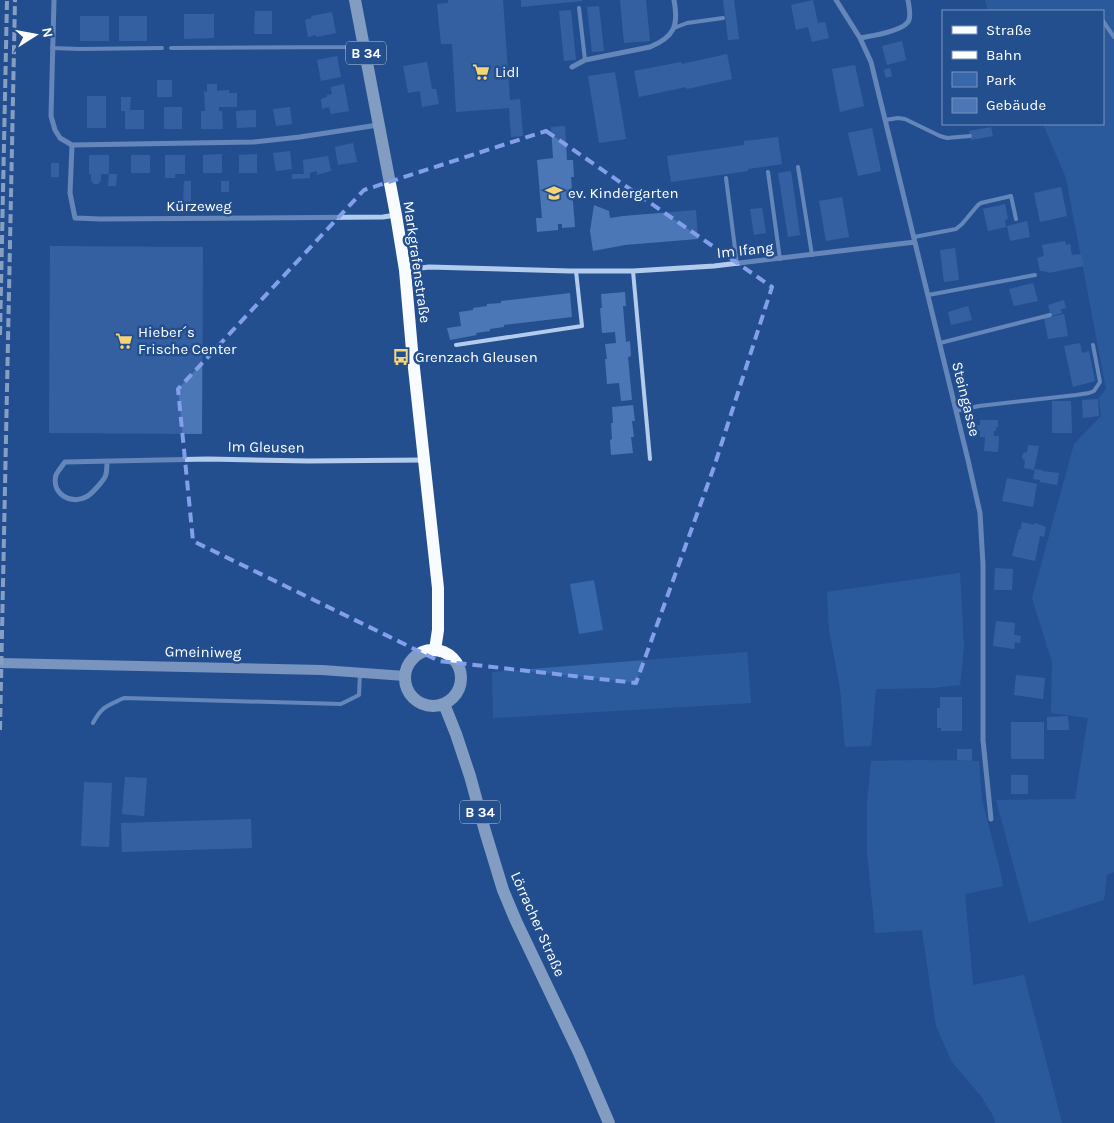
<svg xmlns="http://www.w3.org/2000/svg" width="1114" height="1123" font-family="Karla,sans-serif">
<rect width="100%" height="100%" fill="#234f8f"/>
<path fill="#3768ac" d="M985,0H1114V872L1107,875L1104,900L1029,923L996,800L1075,799L1088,718L1051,713L1052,662L1032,598L1074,444L1101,416L1099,398L1106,389L1066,178L1043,124H1103V11H988Z
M960,573L964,647L960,685L932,688L876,689L871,746L845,747L840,688L829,629L827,592Z
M594,580L603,630L579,634L570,584Z
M747,652L751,703L493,718L492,672Z
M919,760L979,761L982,800L999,866L1003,886L965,894L973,985L1024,975L1062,1123H995L994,1117L981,1096L952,1062L936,1026L922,930L875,933L867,852V805L871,761Z"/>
<path fill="#4b77b6" d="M448,0H503L510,100L520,99L523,136L511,137L509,108L456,112L452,44H441L437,4L448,3Z
M521,0H582V1L521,7Z
M620,0H646L650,41L624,43Z
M723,0H734L739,39L728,40Z
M813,0L818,23L825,22L829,38L812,42L808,27L796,30L791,5Z
M599,6L604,51L592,52L587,7Z
M571,10L576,60L564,61L559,11Z
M255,11H272V34H254Z
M332,12L336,33L316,37V35L308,37L305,20L312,18L311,16Z
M184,14H214V38L184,39Z
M80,16H109V41H80Z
M119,16H147V41H119Z
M902,41L906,60L887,65L882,46Z
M727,54L732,79L687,89L686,87L639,97L634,71L681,62L682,64Z
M337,56L341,77L321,81L317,60Z
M427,62L432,89H436L439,104L422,107L420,91L408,93L403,66Z
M855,65L864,106L840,112L832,69Z
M890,68L892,76L886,78L884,70Z
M615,72L626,139L599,143L588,76Z
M157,80H172V97H157Z
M207,84H217V91L229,90V93H237V107H219V111H222L223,129H201V111H205L204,91L207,92Z
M344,84L349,111L331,114L329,107L322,109L321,99L327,97V95L332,94L331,87Z
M87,96H106V128H87Z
M121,97H131L130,110H144V129H125V111H121Z
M164,107H182V129H164Z
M290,107L292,124L276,126L273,109Z
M256,110V127L237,128L236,111Z
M565,126L567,160H573L574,177H571L575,227L562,228V224H558V230L537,232L536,218H542L537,160L553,158L551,127Z
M991,127L993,136L971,140L969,131Z
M872,128L881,171L858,176L848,133Z
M778,137L782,164L748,169V171L671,182L667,156L744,145V141Z
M353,143L357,162L338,165L335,147Z
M290,151L292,169L276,171L273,153Z
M222,154V173H203V155Z
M257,154V173H239V155Z
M89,155H109V174H101V181L98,184H94L91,181V174H89Z
M131,155H150V173H131Z
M165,155H185V174H175V178H165Z
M328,156L331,171L317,175V171L310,173V178L292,179V174H304L303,160Z
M51,163H59V177H51Z
M791,171L800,235L788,237L778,173Z
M109,174H117L116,186H108Z
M184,181H191V205H183Z
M221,181H229V192H221Z
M1061,187L1067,216L1040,222L1034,193Z
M842,197L849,237L826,241L819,201Z
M1005,204L1008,219L1005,220L1006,227L988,231L983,209Z
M594,205L609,211L610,218L623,216L696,210L698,239L625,245L593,251L590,231Z
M762,208L766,233L754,235L750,209Z
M1027,221L1030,237L1010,241L1007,226Z
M1065,241L1066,245L1070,244L1072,255L1081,254L1084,266L1048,273L1047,272L1043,271H1040L1037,258L1044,256L1042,245Z
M50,246L203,247L202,434L49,433Z
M955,248L959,280L944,282L940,250Z
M1033,283L1038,301L1014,306L1009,289Z
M625,292L626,306H623L626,342L630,341L631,356L628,357L632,400L621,401L619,383L607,384L605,359H607L605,344L616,343L615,332L602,333L600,308H602L601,294Z
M570,293L572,317L504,325V327L490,329V331L476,333L477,335L450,340L447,328L461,326L459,312L473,310V308L487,306V304L501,303V301Z
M1064,300L1066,308L1061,309L1062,313L1051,316L1048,305Z
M968,306L972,320L951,325L948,312Z
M1064,314L1068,336L1048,339L1044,318Z
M1080,343L1082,353L1089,351L1095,381L1073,387L1064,346Z
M1098,399L1099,416L1083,418L1082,400Z
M1052,401H1071L1072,433H1052Z
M633,405L635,421H632L634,437H631L633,453L611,455L610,440L612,439L611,423H613L612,407Z
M980,420H998V427H996V431H994V436H999L998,452L984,451L985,437H980V431H978L977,425H980Z
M1028,445L1039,446L1034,470L1024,468L1025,461L1022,458L1023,453L1027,452Z
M1035,469L1042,470V471L1059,473L1057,485L1040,482V480L1033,479Z
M1007,478L1037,484L1033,507L1002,501Z
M1022,522L1034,525L1035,523L1046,527L1044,537L1040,536L1035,561L1012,556L1019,529H1021Z
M995,568L1013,569L1012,590H994Z
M996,621L1015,623L1014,635L1021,636L1020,643L1015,642L1014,649L993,646Z
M1016,675L1045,678L1043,699L1014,695Z
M940,697H962V731H941V728H937V708H940Z
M1068,716L1069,730H1047V717Z
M1011,722H1044V759H1011Z
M957,749H972V761L957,760Z
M1011,775H1028V794H1011Z
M125,777L147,778L144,816L122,814Z
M84,782L112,783L109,847L81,846Z
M251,819L252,848L122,852L121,823Z"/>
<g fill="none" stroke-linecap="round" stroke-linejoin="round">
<path stroke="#b3cbec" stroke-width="4" d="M579,8L585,60
M1103,21L1114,37
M674,28L687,23L723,18
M52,48L79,49L162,48
M171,48L347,47L361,46
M885,120L898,118L905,119L940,136L947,138L970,136
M798,167L812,255
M768,172L780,259
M726,178L737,264
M914,237L956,229L962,224L978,205L981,203L1011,196L1016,219
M633,271L650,459
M928,295L1035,275
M940,343L1050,315
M456,345L582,326L576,271
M956,411L979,406L1076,395L1089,393L1094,391L1100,382L1093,345
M93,723C102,706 107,706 124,698L341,704L359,695L360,674"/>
<path stroke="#b3cbec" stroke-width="5" d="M54,0L51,116L55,130L60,138L72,145L253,142L300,137L378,125
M836,0L860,38L871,62L968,460L980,513L983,565V740L991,819
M860,38C871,36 905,31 909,20C911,13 909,7 908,0
M572,67L585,60L650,47C674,37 679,26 674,0
M72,145L70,193L75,218L100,219L383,217L396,215
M405,270L429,267L570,271H633L714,266L915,242
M107,461C107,466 107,473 105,477C102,482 92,494 86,497C71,505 51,494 56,475C58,471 62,466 65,462L208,459L308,461L424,460"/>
<path stroke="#dfe9f9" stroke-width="10" d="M0,663L322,670L405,676"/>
<path stroke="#f8fbff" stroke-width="12" d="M355,0L396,215L405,270L412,350L438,588V630L435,650
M405 678a28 28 0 1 1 56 0a28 28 0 1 1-56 0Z
M444,704L456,734L470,776L485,831L503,890L516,921L579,1053L609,1123"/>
<path stroke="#fff" stroke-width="4" stroke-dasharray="9 4" stroke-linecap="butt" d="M0,335L7,0
M0,730L15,0"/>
</g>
<path d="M0 0H1114V1123H0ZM546,131L772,287L714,467L636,683L439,661L193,541L178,389L364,190Z" fill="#234f8f" fill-opacity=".55" fill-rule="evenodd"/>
<path fill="none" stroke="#839eea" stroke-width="4" stroke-dasharray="10 6" stroke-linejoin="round" d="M546,131L772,287L714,467L636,683L439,661L193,541L178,389L364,190Z"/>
<defs>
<g id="supermarket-bare" transform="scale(1.35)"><path d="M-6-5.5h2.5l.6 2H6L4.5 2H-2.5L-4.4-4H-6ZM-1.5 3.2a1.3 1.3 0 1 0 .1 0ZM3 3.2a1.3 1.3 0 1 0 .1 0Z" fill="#f7d576" stroke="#234f8f" stroke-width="2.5" paint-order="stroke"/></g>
<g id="school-bare" transform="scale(1.35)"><path d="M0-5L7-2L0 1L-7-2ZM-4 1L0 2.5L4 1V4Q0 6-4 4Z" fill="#f7d576" stroke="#234f8f" stroke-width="2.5" paint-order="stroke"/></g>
<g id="bus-bare" transform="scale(1.35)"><path d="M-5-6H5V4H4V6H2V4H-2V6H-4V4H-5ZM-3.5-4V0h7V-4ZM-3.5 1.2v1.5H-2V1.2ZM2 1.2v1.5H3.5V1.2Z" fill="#f7d576" stroke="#234f8f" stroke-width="2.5" paint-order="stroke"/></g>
</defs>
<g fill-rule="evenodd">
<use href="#supermarket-bare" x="481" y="72"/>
<use href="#school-bare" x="554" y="193"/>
<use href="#supermarket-bare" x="124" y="341"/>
<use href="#bus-bare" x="401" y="357"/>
</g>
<g text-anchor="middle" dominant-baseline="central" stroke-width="5" stroke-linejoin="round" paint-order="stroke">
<g fill="#234f8f" stroke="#bdcadd" stroke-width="1">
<rect x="346" y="41.5" width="40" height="23" rx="4"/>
<rect x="460" y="800.5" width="40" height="23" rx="4"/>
</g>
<g font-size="14" font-weight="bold" fill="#fff">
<text x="366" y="53">B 34</text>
<text x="480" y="812">B 34</text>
</g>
<g font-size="15" fill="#fff" stroke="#234f8f" text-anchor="start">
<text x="495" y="72">Lidl</text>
<text x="568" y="193">ev. Kindergarten</text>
<text x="138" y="332">Hieber´s<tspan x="138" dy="17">Frische Center</tspan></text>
<text x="415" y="357">Grenzach Gleusen</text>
</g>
<g font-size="15" fill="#fff" stroke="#234f8f">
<text x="199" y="206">Kürzeweg</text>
<text transform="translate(745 250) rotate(-6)">Im Ifang</text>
<text transform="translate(417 262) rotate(82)">Markgrafenstraße</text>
<text transform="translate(966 399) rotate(76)">Steingasse</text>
<text transform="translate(266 447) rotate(1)">Im Gleusen</text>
<text transform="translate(203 652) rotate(1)">Gmeiniweg</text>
<text transform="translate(538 924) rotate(66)">Lörracher Straße</text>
</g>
</g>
<rect x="942" y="10" width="162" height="115" fill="#234f8f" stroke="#7b95bc"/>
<rect x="952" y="26" width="25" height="8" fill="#f8fbff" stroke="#7b95bc"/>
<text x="986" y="35" font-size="15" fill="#ffffff">Straße</text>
<rect x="952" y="51" width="25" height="8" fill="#ffffff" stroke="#7b95bc"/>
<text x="986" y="60" font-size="15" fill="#ffffff">Bahn</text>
<rect x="952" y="72" width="25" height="15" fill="#3768ac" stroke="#7b95bc"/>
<text x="986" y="85" font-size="15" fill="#ffffff">Park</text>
<rect x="952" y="98" width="25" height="15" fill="#4b77b6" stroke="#7b95bc"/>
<text x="986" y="110" font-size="15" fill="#ffffff">Gebäude</text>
<g transform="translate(35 35) rotate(79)" stroke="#234f8f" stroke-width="4" paint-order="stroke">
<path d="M0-4L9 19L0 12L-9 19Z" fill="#ffffff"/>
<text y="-8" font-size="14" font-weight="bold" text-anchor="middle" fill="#ffffff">N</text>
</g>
</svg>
